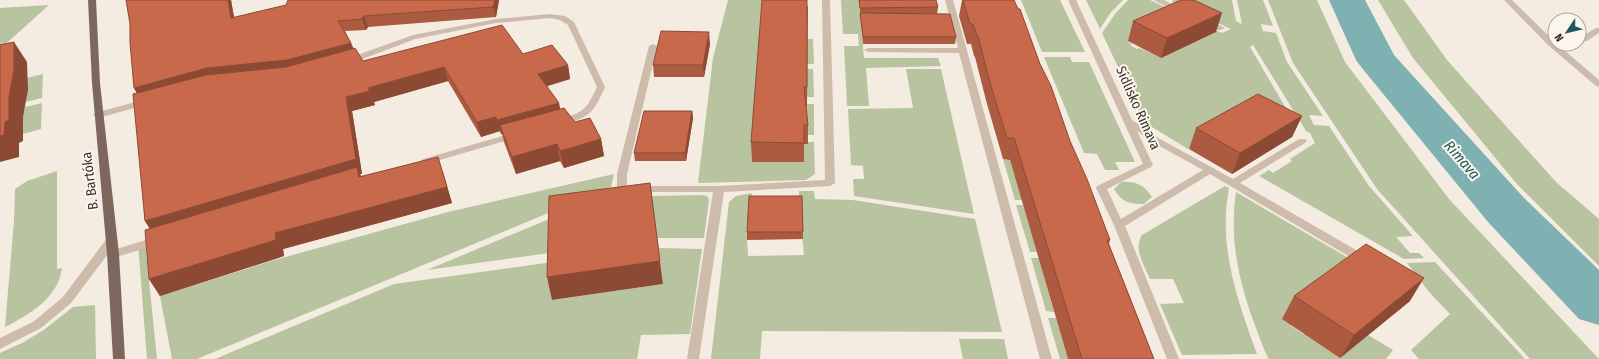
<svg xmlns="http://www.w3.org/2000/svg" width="1599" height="359" font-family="'Fira Sans Condensed',sans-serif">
<rect width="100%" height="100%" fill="#f4ebe1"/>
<path fill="#b8c4a0" d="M728,0H764L752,162H804V144H807V142H814L815,174L806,180L698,183L713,58Z
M841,0H859L864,58H938L941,66L866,68L869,106H847L844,46H859L858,34H843Z
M1021,0H1060L1085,52H1042Z
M1086,0H1123L1111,12L1100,29Z
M1128,0H1150L1205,25L1128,42L1132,44L1130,45L1137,49L1140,48L1161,58L1215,33L1213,29L1222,33L1231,29L1172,2L1173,0H1232L1236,21L1242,24L1237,0H1263L1273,26L1261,24L1263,31L1276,33L1287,62L1323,116L1309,115L1314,125L1329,126L1369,186L1413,236L1396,237L1410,253H1419L1424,258L1404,259L1259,176L1269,170L1273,173L1292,161L1290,159L1315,143L1310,133L1306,131L1253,45L1250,47L1297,127L1263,109L1249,115L1188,149L1147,124L1143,120L1102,33L1115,14Z
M1268,0H1317L1345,62L1449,199L1599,359H1530L1377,189L1293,63Z
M1378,0H1404L1447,60L1556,182L1599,219V266L1516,183L1413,58Z
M49,5L0,49V8Z
M807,39H813L814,64H805Z
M1044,57H1070L1072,62H1089L1135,162H1115L1119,170H1105L1097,154L1084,153Z
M807,69H813L814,97H805Z
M906,69H941L974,214L854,196L853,179H864L863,166L851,165L848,109L913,108Z
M43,74L42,98L22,103L27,78Z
M42,103L41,129L20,135L22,110L25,109V107Z
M807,104H814V135H804V106H807Z
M1003,159L1010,160L1022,200H1015Z
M57,171V269L62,268C59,297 29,315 5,327L14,221L15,189L27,181Z
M614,174L611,187L197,359H172L160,296L271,261L448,212Z
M1121,182C1136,181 1144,185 1152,197L1144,204C1129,204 1122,202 1114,189Z
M1225,186L1229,188C1218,247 1237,299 1257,354L1182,355L1160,304L1184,303L1173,279H1150C1144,265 1133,249 1142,235Z
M799,191H814L815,199L853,200L975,219L1002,332L762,331L760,359H711L729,202L736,196L752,193L747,240L748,256L804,255L799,203Z
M1236,192L1413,296L1290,325L1303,334L1368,335L1393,350L1386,359H1269C1263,349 1260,338 1256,328C1239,283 1229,240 1236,192Z
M609,194L607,197L701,195L707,196L709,200L704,238H657L427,270Z
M1016,205H1023L1037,252H1030Z
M145,241L157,359H147L138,243Z
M659,248L702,249L690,334L641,335L637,359H215L394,284L560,261L553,300L663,284Z
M1031,258H1039L1054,312L1046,311Z
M1435,262L1525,359H1419L1411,350L1450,314L1429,292L1407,263Z
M95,305L96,359H0V353L24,342L45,329L73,307Z
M1048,318H1056L1068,359H1060Z
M959,339H1004L1008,359H963Z"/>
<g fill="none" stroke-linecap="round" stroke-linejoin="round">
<path fill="#7fb0b2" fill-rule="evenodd" d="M1329,0H1365L1394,55L1524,198L1599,270V325L1579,319L1488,222L1362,68L1356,60Z"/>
<path fill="#cdbbac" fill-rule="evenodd" d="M822,0H830L835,183L830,186L724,192L699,359H687L713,192H622L617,189V174L649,46L653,44L657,46L627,174V186H719L825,180Z
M945,0H953L1052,359H1040L959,53L868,52L864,50L868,48H958Z
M1068,0H1076L1132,120L1160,139L1233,179L1299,139H1305L1307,141L1305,143L1240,183L1368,257L1370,260L1368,263H1360L1210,174L1125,226L1179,359H1167L1114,225L1096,188L1097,186L1143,164ZM1137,131L1154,143L1203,170L1121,219L1107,189L1151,167L1153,165Z
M1154,0H1164L1186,11L1185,13H1179Z
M1504,0H1512L1555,42V44H1557L1599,80V87L1596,86L1548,45Z
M550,14L565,16L574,22L605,87C593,114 589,118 560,125L555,122L557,120C582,113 586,111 597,87L568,25L560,20L550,18L496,23L415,39L352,63H349L345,61L346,59L413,35L496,19Z
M1202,19H1208L1225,28L1221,30H1218L1202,23Z
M1596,28H1599V33L1587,41L1579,42V38Z
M146,99L150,102L149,104L98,118L93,115L95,113Z
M516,132L521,135L519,137L426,164L421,161L423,159Z
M112,236L116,237L117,240L110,251L159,236L163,237L164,240L163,243L113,258L109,257L108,254L71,303L41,328L0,349V338L33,322L63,297L108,237Z"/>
<path fill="#7d675c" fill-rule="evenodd" d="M88,0H96L100,83L119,254L125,359H113L107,254L92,83Z"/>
</g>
<path fill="#ac5a40" d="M231,0L234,18L499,0L496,17L368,27L366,30L345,31L351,43L353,48L363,61L523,54L568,65L570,79L547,86L560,109L575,122L601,139L604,156L564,168L560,161L516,174L504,142L502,134H501L500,131L481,137L448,81L374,102L375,105L352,111L362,174H360L361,176L443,172L452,203L283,249L284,256L160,296L149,279L150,229L145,221L137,93L134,88L130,24Z
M859,0H936L938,7L937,14L956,37L955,44H863Z
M962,0H1014L1070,141L1110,240L1109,244L1154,359H1068L1010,160L1003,159L987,104L975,57L974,56L971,44H967L959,16Z
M808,5L807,106H806L808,125V144H804V162H752L751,142Z
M1133,21L1216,32L1161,58L1128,41Z
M710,44L704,77H654L653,65Z
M692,111L693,118L686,161H635L634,153Z
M1302,116L1292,137L1232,174L1189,149L1196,128Z
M802,196L803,239L747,240V232Z
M1294,296L1410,301L1340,358L1282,319Z"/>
<path fill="#8c4a34" d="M228,0H231L236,29L231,18Z
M495,0H499L496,17L493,7Z
M1222,13L1216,32L1161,58L1167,38Z
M364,16L368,27L366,30L362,19Z
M709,32L710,44L704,77L703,65Z
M14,42L27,62L28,90L23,117V141L19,143V157L0,162V136L5,122Z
M351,43L356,54L140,99L134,88L207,68Z
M568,65L570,79L541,88L538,74Z
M444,67L448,81L374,102L375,105L352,111L362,174H360L364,183L155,236L145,221L346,97L368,88Z
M559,103L562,117L500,125L502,134H501L497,120Z
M692,111L693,118L686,161L685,153Z
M1302,116L1292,137L1232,174L1240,153Z
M496,117L500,131L481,137L477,122Z
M601,139L604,156L564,168L560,151Z
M557,144L560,161L516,174L512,157Z
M438,157L452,203L283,249L284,256L160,296L149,279L275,233Z
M650,183L663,284L552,300L547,277Z
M1424,278L1410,301L1340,358L1354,335Z"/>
<path fill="#c8694b" stroke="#8c4a34" d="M126,0H228L231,18L286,5L288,0H495L493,7L364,16L362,19L338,21L351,43L287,60L207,68L134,88L130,43V24Z
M762,0H807V87H804L808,125H804V143L751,142Z
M859,0H936L938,7L860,8Z
M963,0H1014L1018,9H1020L1040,64L1051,86L1070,141L1087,179L1110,240H1107L1154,359H1082L1014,138H1007L990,83L978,36H977L973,24H970Z
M1181,0H1194L1222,13L1167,38L1133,21Z
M860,13L950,14L956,37H863Z
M502,25L523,54L552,45L568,65L538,74L559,103L497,120L496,117L477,122L444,67L368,88L370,91L346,97L356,159L145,221L133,94L206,75L286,67L355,48L363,61Z
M661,31L709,32L703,65H653Z
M14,42V70L9,97V120L5,122L4,135L0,136V45Z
M1258,94L1302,116L1240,153L1196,128Z
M564,108L575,122L590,118L601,139L560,151L557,144L512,157L500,125Z
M644,111H692L685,153H634Z
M438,157L447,187L275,233L276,240L149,279L145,230L357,167L359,177Z
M650,183L660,261L547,277L549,196Z
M749,196H802L803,232H747Z
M1366,244L1424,278L1354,335L1294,296Z"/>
<g text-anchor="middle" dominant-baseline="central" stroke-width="4" stroke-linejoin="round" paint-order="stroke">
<g font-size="14" fill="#3b302b" stroke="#fbf5ee">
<text transform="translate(1138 108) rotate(66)">Sídlisko Rimava</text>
<text transform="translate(90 181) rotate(-97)">B. Bartóka</text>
</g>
<g font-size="15" font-style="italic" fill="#1f5a5e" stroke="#fbf5ee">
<text transform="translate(1462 160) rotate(49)">Rimava</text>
</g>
</g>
<g transform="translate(1567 32) rotate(235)"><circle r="19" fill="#fbf5ee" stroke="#aea6a0"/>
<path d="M0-3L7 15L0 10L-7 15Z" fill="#1f5a5e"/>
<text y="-6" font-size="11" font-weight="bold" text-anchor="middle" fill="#3b302b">N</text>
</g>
</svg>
